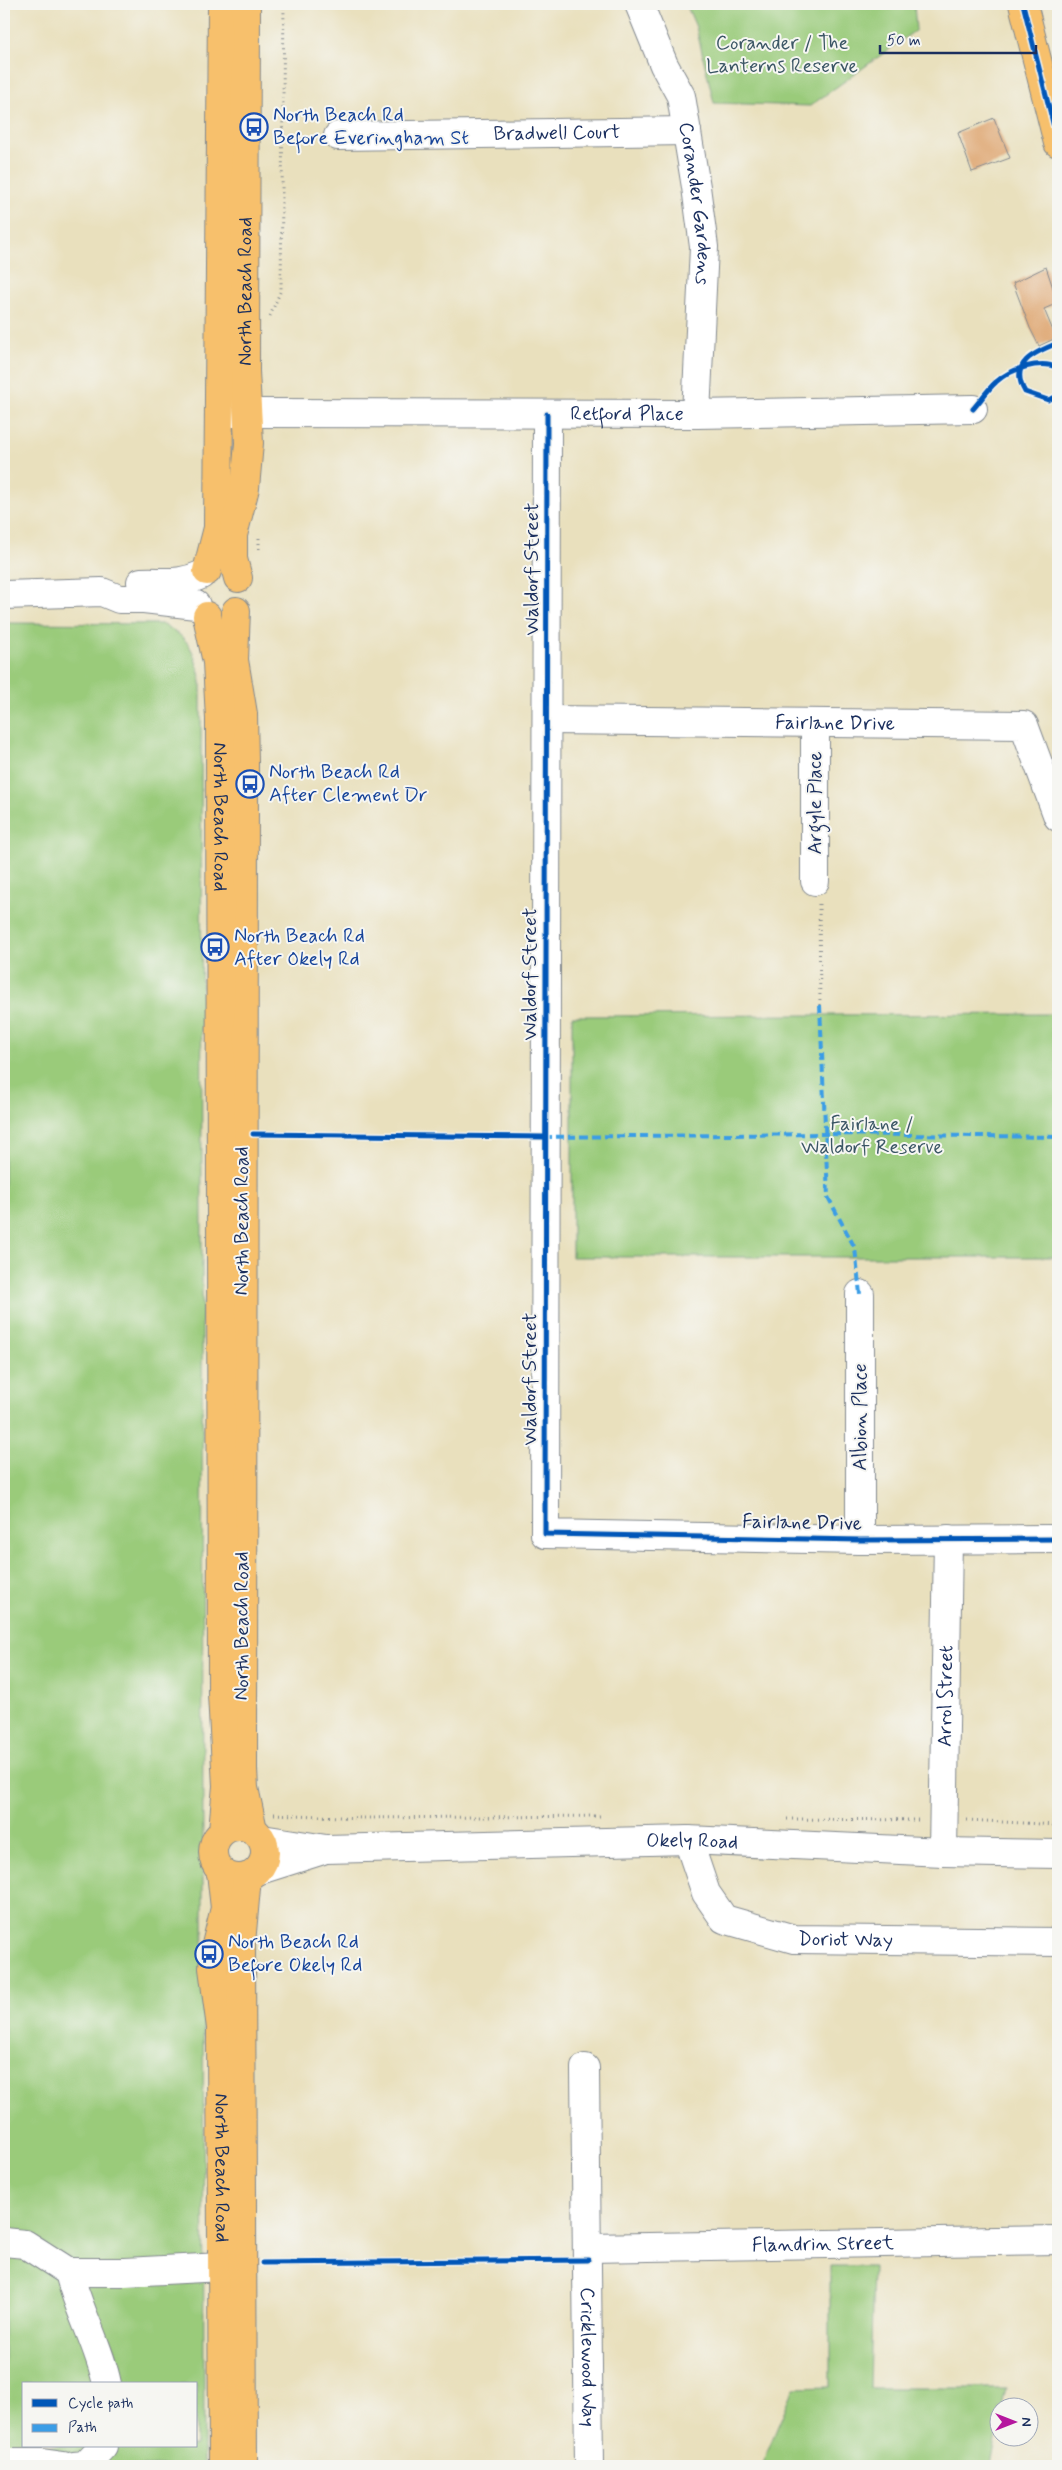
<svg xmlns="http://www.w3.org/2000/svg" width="1062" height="2470" font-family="Mynerve,sans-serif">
<rect width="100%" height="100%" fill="#f6f6f2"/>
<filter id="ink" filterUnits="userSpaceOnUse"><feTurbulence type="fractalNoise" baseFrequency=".02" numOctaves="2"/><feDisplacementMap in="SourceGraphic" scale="10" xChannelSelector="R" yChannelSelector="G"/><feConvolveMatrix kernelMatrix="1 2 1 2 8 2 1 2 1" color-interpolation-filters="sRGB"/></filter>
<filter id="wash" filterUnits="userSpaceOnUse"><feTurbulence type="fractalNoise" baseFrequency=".0096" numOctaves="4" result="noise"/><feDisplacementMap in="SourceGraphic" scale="20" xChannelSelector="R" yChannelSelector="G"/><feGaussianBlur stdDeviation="1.12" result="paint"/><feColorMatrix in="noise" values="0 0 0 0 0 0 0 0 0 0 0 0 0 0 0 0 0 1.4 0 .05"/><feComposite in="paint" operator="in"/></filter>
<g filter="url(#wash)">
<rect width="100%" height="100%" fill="#e9e0bd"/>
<path fill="#9acb7a" stroke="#5a7d6c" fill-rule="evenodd" d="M686,4H914L916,30L810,106L714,103L696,27Z
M4,623L161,624C191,637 194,652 201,681L204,2466H4ZM24,2384H196V2446H24Z
M1058,1014V1257H572V1016Z
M830,2266H873L870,2388H1007L1003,2407L1000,2408L999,2422L991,2466H761L794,2388L830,2387Z"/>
<g id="blocks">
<path fill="#dfa874" d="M994,118L1010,158L972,172L958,133Z
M1046,267L1058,303L1044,309L1056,338L1039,346L1030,328L1013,283Z"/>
</g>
</g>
<g filter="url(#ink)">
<use href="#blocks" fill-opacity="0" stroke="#82888e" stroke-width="1"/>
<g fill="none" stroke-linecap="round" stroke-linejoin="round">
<g stroke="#82888e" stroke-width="30">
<g id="minor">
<path id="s1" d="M639,4L664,65L681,96L696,187L704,247L696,414"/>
<path id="s2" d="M338,136L687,131"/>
<path id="s3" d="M219,413L696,414L973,409"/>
<path d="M547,414L545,1534L860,1540L1058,1539"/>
<path d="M141,582C163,581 180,585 201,575"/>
<path d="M4,595L102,592L119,599H144L196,605"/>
<path id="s4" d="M547,720L1024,725L1058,817"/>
<path d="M815,724V881"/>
<path d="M860,1540V1294"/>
<path id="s5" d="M262,1839L326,1849L688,1840L943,1852L1058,1854"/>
<path id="s6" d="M688,1840L706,1893L724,1919L794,1939L1058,1942"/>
<path id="s7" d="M943,1852L948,1539"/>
<path d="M257,1871L320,1851"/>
<path id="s8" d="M585,2068L589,2466"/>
<path d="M4,2242L25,2244L69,2272H125L222,2267"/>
<path id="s9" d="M588,2248L1058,2240"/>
<path d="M69,2272C78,2311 99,2344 107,2384"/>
<path d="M4,2463H42L64,2466"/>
<path d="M74,2466L85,2465L103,2446"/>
</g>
</g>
<g stroke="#82888e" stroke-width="30">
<g id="major">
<path d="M207,571L218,528L222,4"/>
<path id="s10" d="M238,578L233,559V535L245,488L249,443L245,371L246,4"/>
<path d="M236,611L234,660L243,714L244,763L243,1769L244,1788L253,1830"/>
<path id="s11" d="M207,616L217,662L220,719L222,1694L227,1786L223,1830"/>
<circle cx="239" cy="1852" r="26"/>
<path id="s12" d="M221,1872L225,1908L214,1953L213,1968L221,2028L223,2466"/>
<path d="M243,2466L241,1943L247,1877"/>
</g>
</g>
<g stroke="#82888e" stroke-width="30">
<path id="highway" d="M1023,4L1058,143"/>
</g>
<path stroke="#82888e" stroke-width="3" stroke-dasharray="1 4" stroke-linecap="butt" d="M270,316L281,290L284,4
M259,549V535
M819,904L820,1005
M274,1814L362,1818L600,1816
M787,1819L920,1820
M967,1820L1058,1825"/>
<use href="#minor" stroke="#fff" stroke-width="28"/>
<use href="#major" stroke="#f7c06c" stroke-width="28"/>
<use href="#highway" stroke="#f7c06c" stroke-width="28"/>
<path stroke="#3b9de6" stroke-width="4" stroke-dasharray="8 4" stroke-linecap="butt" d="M820,1005L828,1197L855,1248L860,1294
M544,1137L825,1134L1058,1137"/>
<g stroke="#f6f6f2" stroke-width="8">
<path id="cycleway" d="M1023,4L1058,143
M1058,343C1035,352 1008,363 1025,392L1048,400L1058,396
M973,409C981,400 988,389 996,382C1010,369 1041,359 1058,368
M547,414L545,1534L860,1540L1058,1539
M253,1134L544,1137
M262,2263L588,2260"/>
</g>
<use href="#cycleway" stroke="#0057b8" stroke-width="5"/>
</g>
</g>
<defs>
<g id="bus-ring" transform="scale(1.4375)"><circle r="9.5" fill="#f6f6f2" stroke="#1a4fb4" stroke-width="1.5"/><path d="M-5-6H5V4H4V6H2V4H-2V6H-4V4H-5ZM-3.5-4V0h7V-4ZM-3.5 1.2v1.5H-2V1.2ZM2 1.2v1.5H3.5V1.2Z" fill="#1a4fb4"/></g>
</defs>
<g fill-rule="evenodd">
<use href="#bus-ring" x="254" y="127"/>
<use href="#bus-ring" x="250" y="784"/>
<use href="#bus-ring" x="215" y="947"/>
<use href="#bus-ring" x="209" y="1954"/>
</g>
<g text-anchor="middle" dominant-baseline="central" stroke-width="4" stroke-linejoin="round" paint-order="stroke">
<g font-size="20" fill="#3b5665" stroke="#f6f6f2">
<text x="782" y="43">Corander / The<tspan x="782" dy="23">Lanterns Reserve</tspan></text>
<text x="872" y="1124">Fairlane /<tspan x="872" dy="23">Waldorf Reserve</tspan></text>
</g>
<g font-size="20" fill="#164399" stroke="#f6f6f2" text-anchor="start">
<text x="273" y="115">North Beach Rd<tspan x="273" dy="23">Before Everingham St</tspan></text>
<text x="269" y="772">North Beach Rd<tspan x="269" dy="23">After Clement Dr</tspan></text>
<text x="234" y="936">North Beach Rd<tspan x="234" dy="23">After Okely Rd</tspan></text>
<text x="228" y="1942">North Beach Rd<tspan x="228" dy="23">Before Okely Rd</tspan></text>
</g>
<g font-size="20" fill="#1b2f5e" stroke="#f6f6f2">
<text stroke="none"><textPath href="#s2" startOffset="219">Bradwell Court</textPath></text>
<text stroke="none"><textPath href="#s1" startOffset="210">Corander Gardens</textPath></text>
<text stroke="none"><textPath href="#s10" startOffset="289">North Beach Road</textPath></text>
<text stroke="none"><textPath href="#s3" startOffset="408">Retford Place</textPath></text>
<text transform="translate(532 569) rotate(-90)">Waldorf Street</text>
<text stroke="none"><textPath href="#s4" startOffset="288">Fairlane Drive</textPath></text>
<text transform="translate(815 803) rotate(-90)">Argyle Place</text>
<text stroke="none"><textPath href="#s11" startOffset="202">North Beach Road</textPath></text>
<text transform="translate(530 974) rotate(-90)">Waldorf Street</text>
<text transform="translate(242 1221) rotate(-90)">North Beach Road</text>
<text transform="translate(530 1379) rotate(-90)">Waldorf Street</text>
<text transform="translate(860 1417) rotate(-90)">Albion Place</text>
<text transform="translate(802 1523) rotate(1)">Fairlane Drive</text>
<text transform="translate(242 1626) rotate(-90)">North Beach Road</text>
<text stroke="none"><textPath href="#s7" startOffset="156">Arrol Street</textPath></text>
<text stroke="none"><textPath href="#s5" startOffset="431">Okely Road</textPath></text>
<text stroke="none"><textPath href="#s6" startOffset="212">Doriot Way</textPath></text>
<text stroke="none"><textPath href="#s12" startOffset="298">North Beach Road</textPath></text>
<text stroke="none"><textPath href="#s9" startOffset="235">Flandrin Street</textPath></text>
<text stroke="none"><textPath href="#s8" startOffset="289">Cricklewood Way</textPath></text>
</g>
</g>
<rect width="1062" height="2470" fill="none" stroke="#f6f6f2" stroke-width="20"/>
<rect x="22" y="2382" width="175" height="65" fill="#f6f6f2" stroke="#9ea6b7"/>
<rect x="32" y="2399" width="25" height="8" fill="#0057b8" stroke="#9ea6b7"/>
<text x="68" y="2408" font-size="15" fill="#1b2f5e">Cycle path</text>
<rect x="32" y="2424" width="25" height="8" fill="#3b9de6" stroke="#9ea6b7"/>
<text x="68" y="2432" font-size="15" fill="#1b2f5e">Path</text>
<g transform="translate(1014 2422) rotate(90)"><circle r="24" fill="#f6f6f2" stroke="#9ea6b7"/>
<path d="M0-4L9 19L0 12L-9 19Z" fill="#b5179e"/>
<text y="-8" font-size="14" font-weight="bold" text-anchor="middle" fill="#1b2f5e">N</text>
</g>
<path d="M880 45v8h156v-8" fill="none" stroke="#1b2f5e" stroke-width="2.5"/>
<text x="887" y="45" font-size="15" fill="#1b2f5e" stroke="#f6f6f2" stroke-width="4" paint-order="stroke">50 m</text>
</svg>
